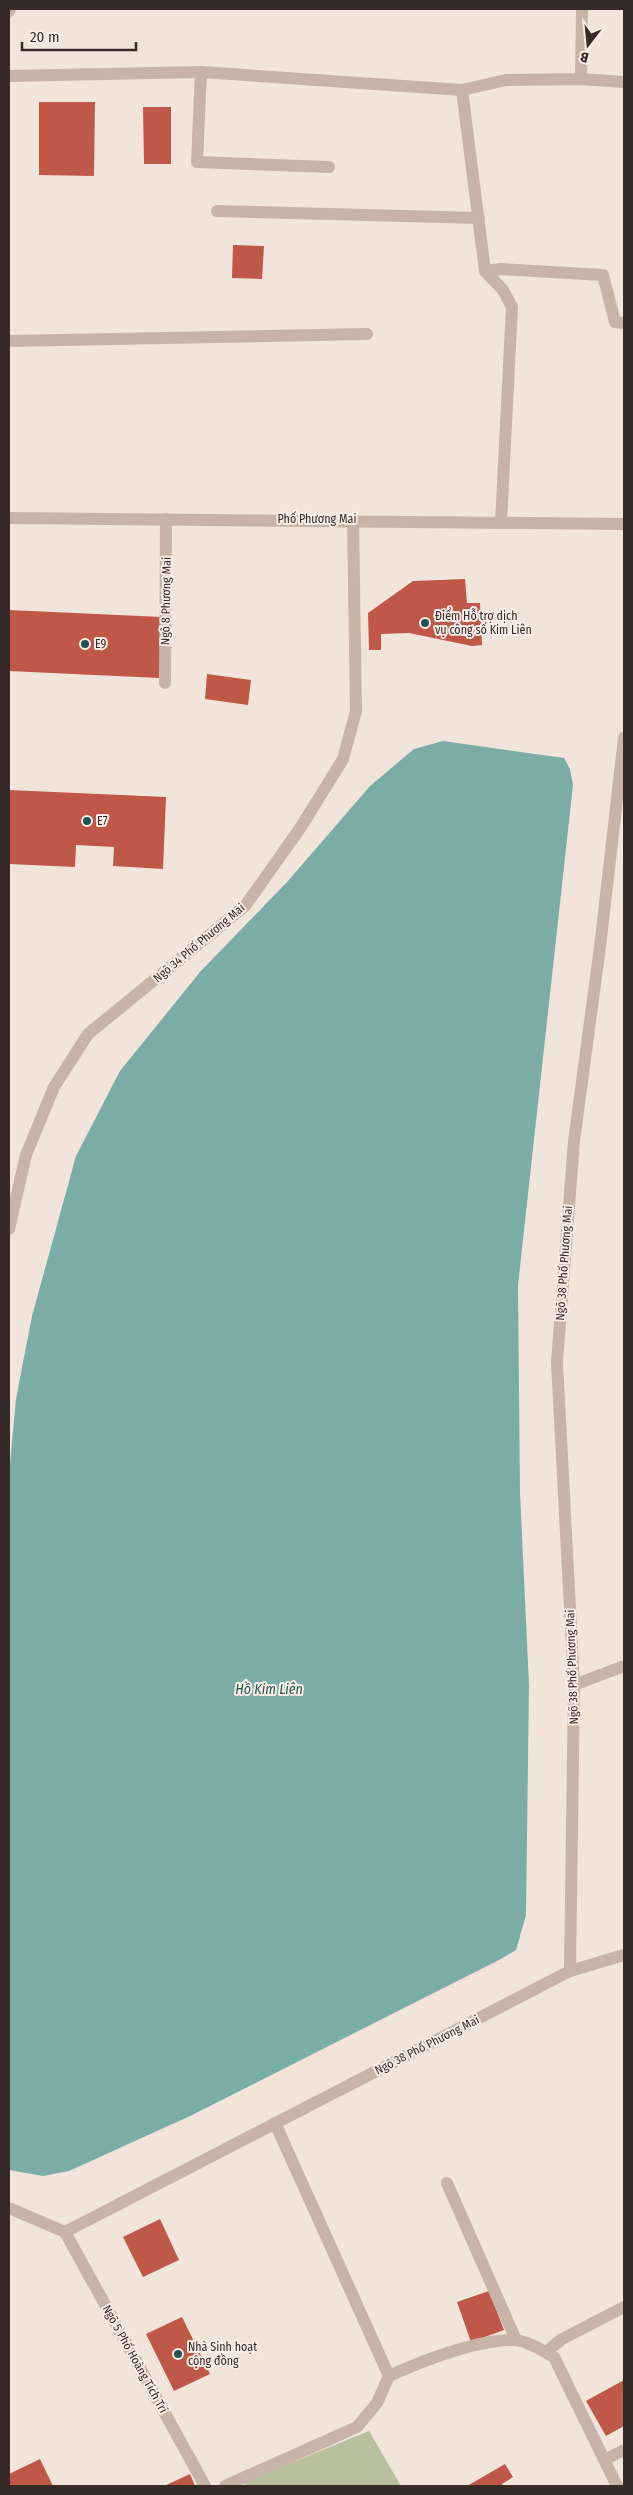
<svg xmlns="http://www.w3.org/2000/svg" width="633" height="2495" font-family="'Fira Sans Condensed',sans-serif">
<rect width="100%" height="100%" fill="#f1e4db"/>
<path fill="#b7bf9c" d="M369,2431L401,2486H246L244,2482Z"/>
<path fill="#7baca8" d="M443,741L564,758L570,769L573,785L518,1285L520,1493L529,1685L526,1915L516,1950L501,1959L190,2116L69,2171L43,2176L9,2170V1475L16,1399L32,1316L76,1156L120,1071L200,972L288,881L370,786L414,749Z"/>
<path fill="#c05849" d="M39,102H95L94,176L39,175Z
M143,107H171V164H144Z
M233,245L264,246L262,279L232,278Z
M465,579L467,603H480L482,645L472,646L409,633L381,634V650H369L368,613L413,581Z
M9,610L162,617L159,678L9,671Z
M207,674L251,680L248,705L205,699Z
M9,790L166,797L163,869L113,866L114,847L76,845L75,867L9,864Z
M160,2219L179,2260L143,2277L123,2237Z
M489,2291L504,2330L471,2342L457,2302Z
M182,2317L210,2374L174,2391L146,2334Z
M624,2380V2426L606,2436L586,2401Z
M40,2459L53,2486H9V2474Z
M505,2464L513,2477L502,2484L503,2486H467Z
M190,2474L195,2486H164Z"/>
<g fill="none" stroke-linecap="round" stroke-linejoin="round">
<path stroke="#c8b3a8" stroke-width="12" d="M9,11L10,9
M201,72L197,162L329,167
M9,76L201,72L462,90L506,80L581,79L624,82
M581,79L582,9
M462,90L485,271L503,290L512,307L501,522
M217,211L479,218
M485,271L501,269L603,275L615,322L624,323
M9,341L367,334
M165,683L166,519
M574,1685L624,1666
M570,1971L624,1955
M447,2183L516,2340
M65,2232L205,2486
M546,2352L562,2339L624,2307
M389,2376C422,2361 478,2339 515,2340C528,2341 543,2351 554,2357L617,2486
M604,2460L624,2450
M225,2486L357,2427L377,2403L389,2376L275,2123"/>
<path stroke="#c8b3a8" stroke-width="12" d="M9,1229L26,1155L54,1087L88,1034L245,906L301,827L343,759L356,711L353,520
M9,2208L65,2232L570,1971L574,1685L557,1362L574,1141L600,947L624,738"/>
<path stroke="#c8b3a8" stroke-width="12" d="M9,518L624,524"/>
</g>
<g fill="#1f5552" stroke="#f8eee7" stroke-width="2">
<circle cx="425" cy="623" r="5"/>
<circle cx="85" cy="644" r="5"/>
<circle cx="87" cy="821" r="5"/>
<circle cx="178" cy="2354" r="5"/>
</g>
<g text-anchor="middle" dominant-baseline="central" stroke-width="4" stroke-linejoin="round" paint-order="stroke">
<g font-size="12" fill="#352a28" stroke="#f8eee7">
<text x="317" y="519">Phố Phương Mai</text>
<text transform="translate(166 601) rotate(-89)">Ngõ 8 Phương Mai</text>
<text transform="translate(199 943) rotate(-40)">Ngõ 34 Phố Phương Mai</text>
<text transform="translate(564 1263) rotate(-86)">Ngõ 38 Phố Phương Mai</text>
<text transform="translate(572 1667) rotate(-92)">Ngõ 38 Phố Phương Mai</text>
<text transform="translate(427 2045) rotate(-27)">Ngõ 38 Phố Phương Mai</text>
<text transform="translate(135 2359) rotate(61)">Ngõ 5 Phố Hoàng Tích Trí</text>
</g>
<g font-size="12" fill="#352a28" stroke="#f8eee7" text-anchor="start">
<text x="435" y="616">Điểm Hỗ trợ dịch<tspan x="435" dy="14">vụ công số Kim Liên</tspan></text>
<text x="95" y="644">E9</text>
<text x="97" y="821">E7</text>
<text x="188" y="2347">Nhà Sinh hoạt<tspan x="188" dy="14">cộng đồng</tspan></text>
</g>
<g font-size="14" font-style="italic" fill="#1f5552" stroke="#f8eee7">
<text x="269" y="1689">Hồ Kim Liên</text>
</g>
</g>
<rect width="633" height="2495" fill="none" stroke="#352a28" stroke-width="20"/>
<g transform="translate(588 45) rotate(196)" stroke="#f8eee7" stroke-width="4" paint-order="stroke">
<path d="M0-4L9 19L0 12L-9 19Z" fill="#352a28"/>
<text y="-8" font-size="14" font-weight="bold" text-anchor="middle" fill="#352a28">B</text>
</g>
<path d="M22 42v8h114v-8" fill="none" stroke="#352a28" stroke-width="2.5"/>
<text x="30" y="42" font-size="15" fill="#352a28" stroke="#f8eee7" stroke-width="4" paint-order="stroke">20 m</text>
</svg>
